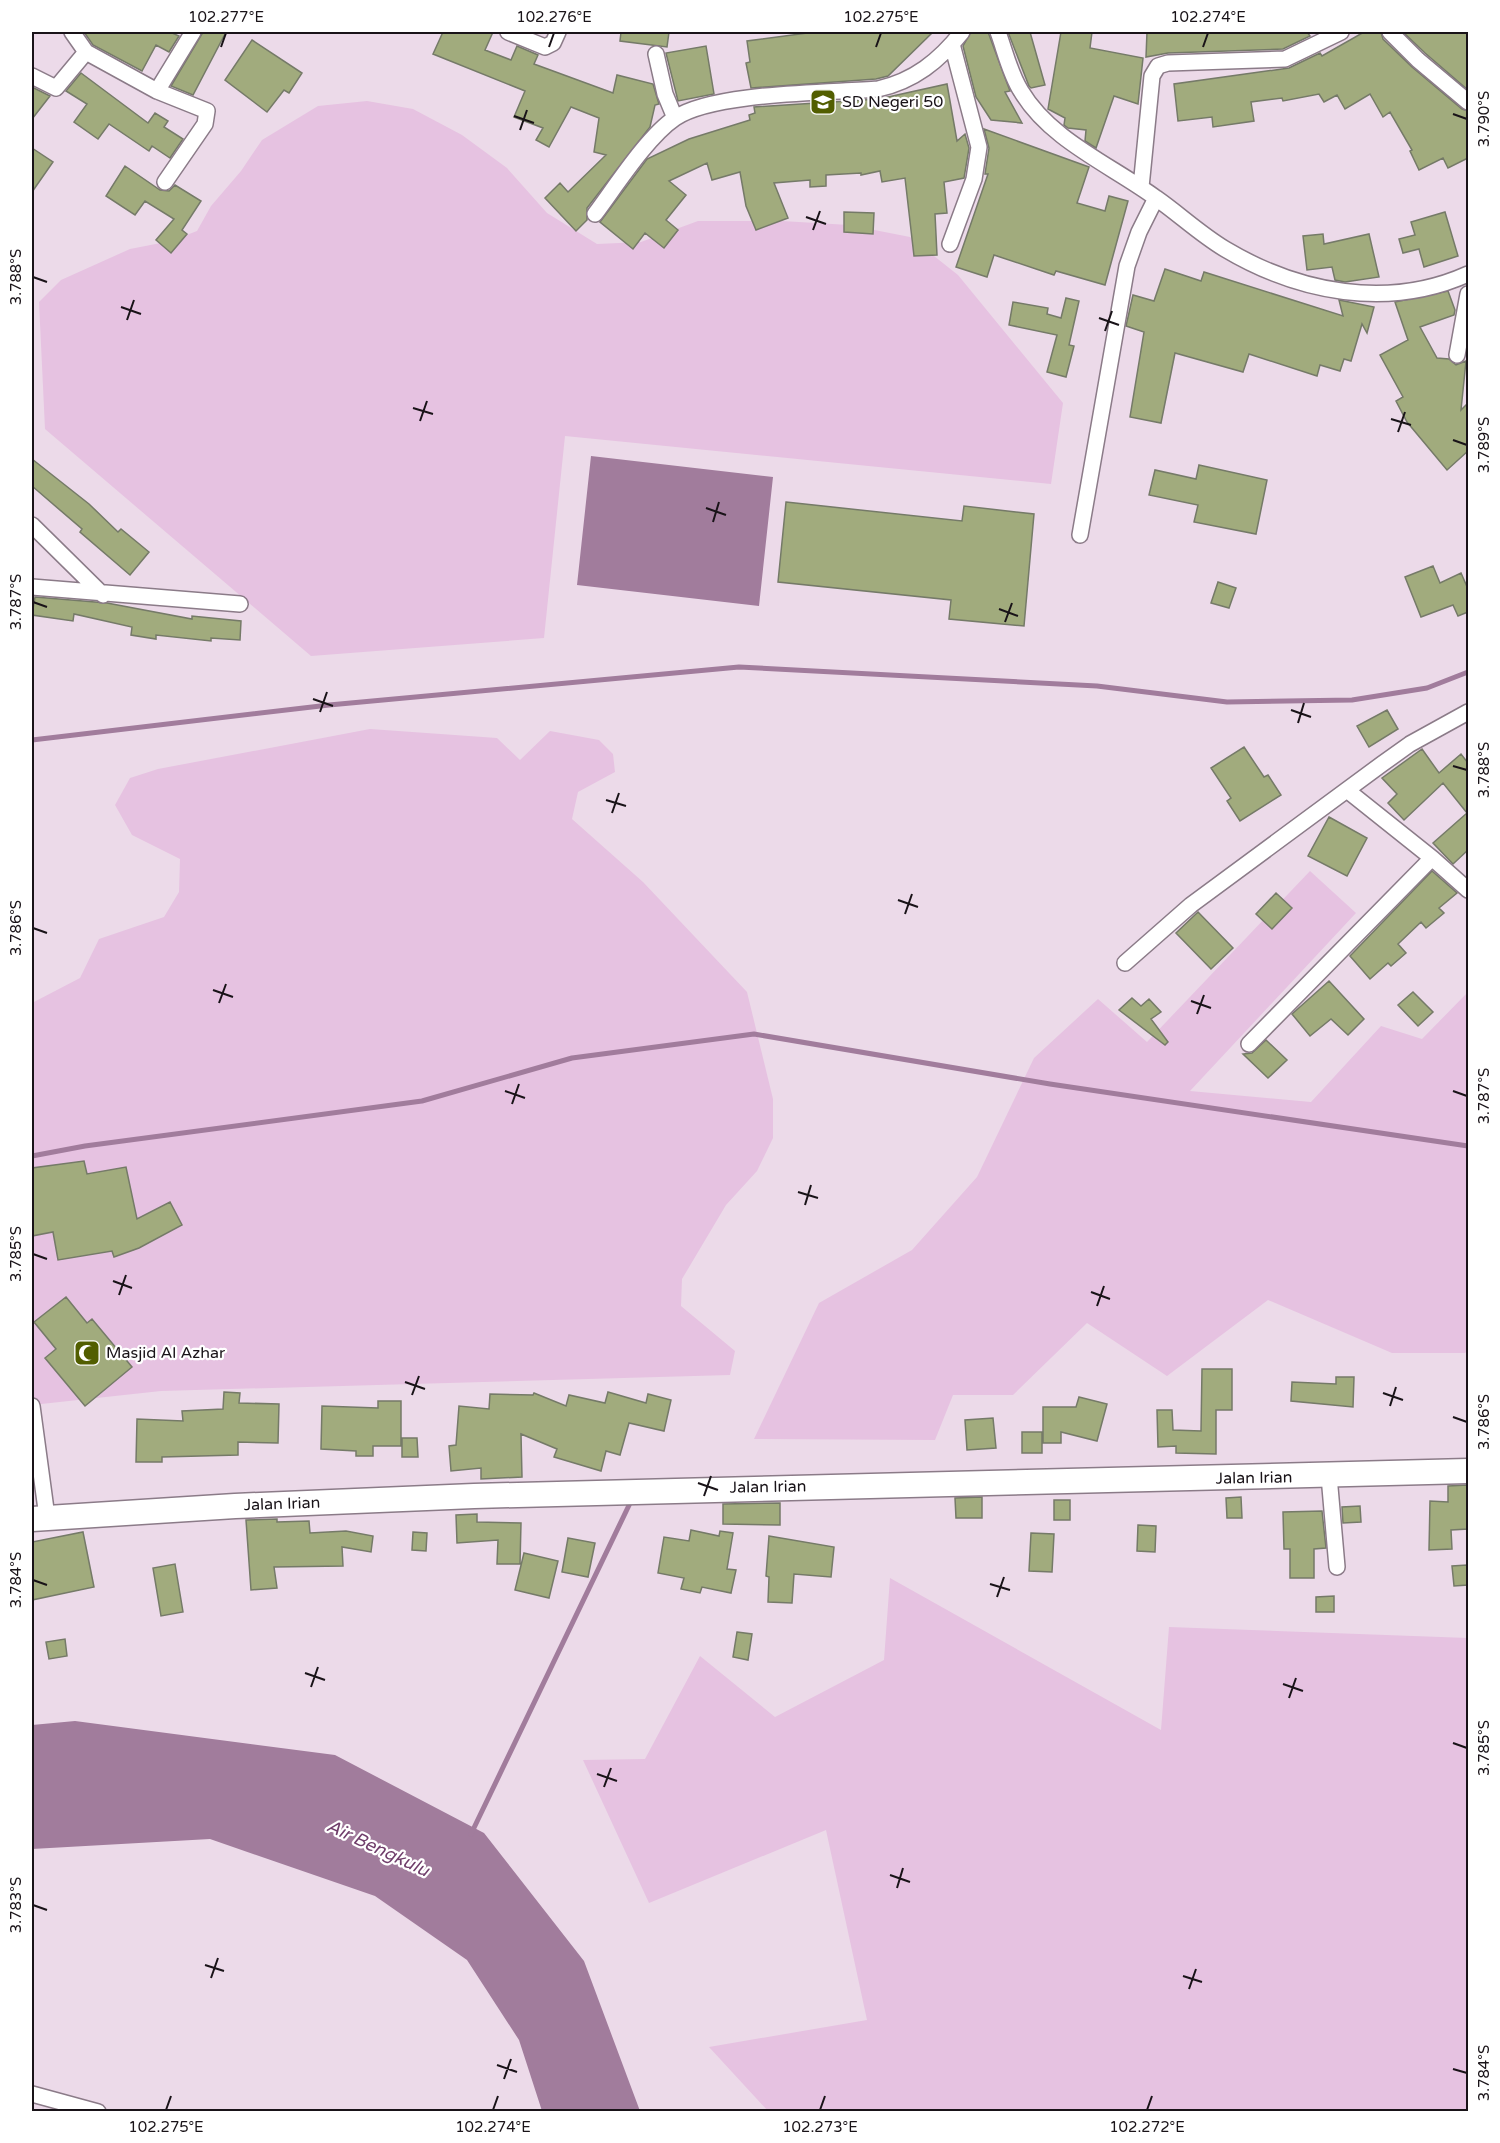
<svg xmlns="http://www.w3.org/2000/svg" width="1500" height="2143" font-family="'Varela Round',sans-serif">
<rect width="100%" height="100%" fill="#ecdae9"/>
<path fill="#e6c2e1" d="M367,101L413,109L462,135L507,168L547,213L597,244L641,242L698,221H782L849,225L910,237L958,275L1063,403L1051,484L565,436L544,638L311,656L45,429L39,302L61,280L130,249L171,241L197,231L211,206L241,171L262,140L318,106Z
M370,729L497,738L520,760L550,731L599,740L613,754L615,772L578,792L572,819L643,882L747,992L773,1099V1138L757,1171L726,1205L682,1279L681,1306L735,1351L730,1375L161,1391L32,1405V1003L80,978L99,939L164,917L179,892L180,859L132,835L115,805L130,778L158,769Z
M1310,871L1356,913L1190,1091L1311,1102L1381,1026L1422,1039L1468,992V1350L1465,1353H1392L1268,1300L1167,1376L1087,1323L1013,1395H953L935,1440L754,1439L819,1303L912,1250L977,1177L1034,1058L1098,999L1147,1042Z
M890,1578L1161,1730L1169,1627L1468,1638V2111H768L709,2047L867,2020L826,1830L649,1903L583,1760L645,1759L700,1656L775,1717L884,1660Z"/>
<path fill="#a17c9c" d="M591,456L773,477L759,606L577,585Z
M75,1721L335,1755L484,1833L584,1961L640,2111H542L519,2040L467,1960L375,1896L210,1839L32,1849V1725Z"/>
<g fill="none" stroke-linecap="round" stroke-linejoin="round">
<path stroke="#a17c9c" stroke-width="5" d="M32,740L329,705L739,667L1097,686L1227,702L1352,700L1427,688L1468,672
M32,1156L85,1146L422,1101L572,1058L754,1034L1050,1084L1468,1146
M471,1834L632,1499"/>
</g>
<path fill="#a1ab7d" stroke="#757a68" stroke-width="1.5" d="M84,32H170L179,36L169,52L156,45L142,71L93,45Z
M203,32H226L193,95L171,86Z
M443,32H493L485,50L511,60L517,46L538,55L534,64L613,93L617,75L653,84L659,104L655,105L650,127L587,208V220L576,231L545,198L560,183L568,192L606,155L594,152L599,118L571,107L549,147L536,140L543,128L514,117L525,91L433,54Z
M621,32H669L667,47L620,41Z
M815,32H933L888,76L876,79L751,88L746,63L750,62L747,41Z
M971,32H988L1010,91L1005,92L1022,123L991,120L976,97L963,46Z
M1008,32H1030L1045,85L1031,88L1029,86Z
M1061,32H1092L1090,48L1143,58L1138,104L1114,96L1096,148L1085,141L1086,130L1068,128L1064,125L1065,118L1048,109Z
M1147,32H1307L1310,36L1283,49L1168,53L1146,57Z
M1364,32H1381L1383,39L1412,67L1462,109L1468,111V158L1448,168L1443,158L1419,170L1410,151L1412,150L1390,112L1383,117L1370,94L1345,109L1337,95L1324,102L1319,94L1283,101L1282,98L1251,102L1254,121L1213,127L1212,117L1178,121L1174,84L1289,68L1320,53L1322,56Z
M1403,32H1468V90L1425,53Z
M252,40L302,73L289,93L284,90L267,112L225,80Z
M706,46L714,94L678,101L666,53Z
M81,73L148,123L155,113L168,121L164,127L183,139L170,158L152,146L149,151L109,124L98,139L74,122L87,104L66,91Z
M947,84L957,141L965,134L969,148L964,178L944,182L947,213L935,214L937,255L914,256L905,178L882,182L880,171L861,175V173L826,175V186L810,187V180L774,183L788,218L756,230L746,206L740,172L712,180L707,163L669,181L686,195L666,220L678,230L664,248L645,233L633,249L600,222L647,159L689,139L750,120L749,115L755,113L754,107L879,99Z
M32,87L50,96L32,119Z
M984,129L1089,167L1077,203L1105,211L1109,196L1128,201L1105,285L1056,271L1054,275L994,255L987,277L956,267L988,174H985L989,148Z
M32,148L53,162L32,192Z
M125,166L160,190L169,191L175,185L201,201L182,230L187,234L171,253L156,240L174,219L145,201L135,215L106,196Z
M844,212L874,213L873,234L844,232Z
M1445,212L1458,256L1424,267L1419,249L1403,253L1399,239L1415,235L1411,222Z
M1323,234L1324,244L1369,234L1379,277L1345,282L1335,280L1332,267L1307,270L1303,236Z
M1165,269L1201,281L1204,272L1343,316L1339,300L1374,307L1367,333L1362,324L1351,361L1344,359L1340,371L1320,365L1317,376L1249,354L1243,372L1175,353L1161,423L1130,417L1144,332L1126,326L1133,295L1154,301Z
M1448,291L1455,310L1454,315L1420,327L1437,358L1449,359L1456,365L1466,361L1461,410L1468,403V451L1447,470L1407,422L1396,401L1403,397L1380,355L1408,340L1395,302Z
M1066,298L1079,301L1069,345L1074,346L1066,377L1047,372L1057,335L1009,325L1013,302L1048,308L1047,314L1061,318Z
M32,459L89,504L118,532L121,529L149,552L130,575L80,532L82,529L32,486Z
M1199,465L1267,480L1256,534L1194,522L1198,505L1149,495L1155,470L1196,479Z
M786,502L962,521L964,506L1034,514L1024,626L949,619L951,600L778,582Z
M1433,566L1440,583L1461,573L1468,589V612L1458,616L1453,605L1421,617L1405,577Z
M1218,582L1236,588L1229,608L1211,603Z
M35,597L107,603L192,619V616L241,621L240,640L211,638V641L156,635V639L131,635L132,627L74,614L73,621L32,615Z
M1387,710L1398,729L1369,747L1357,726Z
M1244,747L1264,777L1268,775L1281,795L1240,821L1227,801L1231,798L1211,768Z
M1422,749L1439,773L1461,754L1468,763V850L1453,864L1433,843L1467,813L1443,783L1404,820L1388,803L1397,794L1382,778Z
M1329,817L1367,838L1347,876L1308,856Z
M1432,871L1457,893L1439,908L1444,913L1426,928L1421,922L1398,944L1406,953L1391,966L1388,963L1370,979L1350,956Z
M1276,893L1292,908L1272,929L1256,914Z
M1198,912L1233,948L1211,969L1176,933Z
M1329,981L1364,1019L1348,1035L1331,1019L1310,1036L1292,1014Z
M1413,992L1433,1012L1418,1026L1398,1005Z
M1132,998L1141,1006L1149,999L1161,1012L1151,1019L1168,1042L1165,1045L1119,1010Z
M1266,1040L1287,1060L1268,1078L1243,1054L1252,1053Z
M84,1161L87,1174L126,1167L137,1219L170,1202L182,1225L139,1248L114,1257L112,1251L58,1260L53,1232L32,1236V1168Z
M66,1297L87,1323L92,1319L132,1367L85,1406L45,1358L56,1349L34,1322Z
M1202,1369H1232V1410H1216V1454L1176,1453V1446L1158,1447L1157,1410H1172L1173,1430L1201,1431Z
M1336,1377H1354L1353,1407L1291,1401L1292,1382L1336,1384Z
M224,1392L240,1393L239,1403L279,1404L278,1443L238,1442V1455L162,1457V1462H136L137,1419L183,1421L182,1411L223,1409Z
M608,1392L646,1403L648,1394L671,1400L664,1431L629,1423L620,1455L606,1451L601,1471L554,1457L557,1449L521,1434L522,1477L481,1479V1468L451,1471L449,1446L456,1445L459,1406L489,1409L490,1394L533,1395L534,1393L566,1406L569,1395L605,1403Z
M1079,1397L1107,1404L1097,1441L1061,1432V1443H1043V1407H1076Z
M378,1401H401V1446H373V1456H356V1451L321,1449L322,1406L378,1408Z
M993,1418L996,1448L967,1450L965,1420Z
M1022,1432H1042V1453H1022Z
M402,1438H417L418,1457H402Z
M1468,1485V1529L1451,1530L1452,1549L1429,1550L1430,1501L1448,1502V1486Z
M982,1497V1518H956L955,1498Z
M1241,1497L1242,1518H1227L1226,1498Z
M1054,1500H1070V1520H1054Z
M780,1503V1525L723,1524V1504Z
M1360,1506L1361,1522L1343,1523L1342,1507Z
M1322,1511L1326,1548L1314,1549V1578H1290V1549H1284L1283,1512Z
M477,1514V1522L521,1523L520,1564H497L498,1540L457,1543L456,1515Z
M277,1519V1522L309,1521L310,1533L346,1531L373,1536L371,1552L342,1547L343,1566L274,1567L277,1588L251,1590L246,1520Z
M1138,1525L1156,1526L1155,1552L1137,1551Z
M691,1530L719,1536L720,1531L733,1533L727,1569L736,1570L731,1593L702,1587L700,1593L681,1589L684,1578L658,1573L664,1537L689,1541Z
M83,1532L94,1587L32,1600V1542Z
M413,1532L427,1533L426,1551L412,1550Z
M1031,1533L1054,1534L1052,1572L1029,1571Z
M769,1536L834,1547L831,1577L794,1574L792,1603L768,1602L769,1577L766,1576Z
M568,1538L595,1543L588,1577L562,1572Z
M524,1553L558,1561L549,1598L515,1590Z
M175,1564L183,1612L161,1616L153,1568Z
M1467,1565L1468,1585L1454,1586L1452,1566Z
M1334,1596V1612H1316V1597Z
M737,1632L752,1634L748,1660L733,1657Z
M65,1639L67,1656L49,1659L46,1642Z"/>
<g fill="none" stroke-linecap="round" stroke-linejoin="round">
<g stroke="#8b7b88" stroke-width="18">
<path id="minor" d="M72,32L86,52L157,91L207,111L205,124L165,182
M508,32L545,47L553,43L558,32
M998,32C1005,51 1010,74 1021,91C1050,140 1111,165 1156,198C1179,214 1200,234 1225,249C1299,293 1388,310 1468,274
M1390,32L1418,60L1468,102
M656,54L665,94L675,118
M32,76L56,88L86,52
M157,91L193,32
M1141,187L1152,76L1158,66L1168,63L1285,59L1341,32
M595,214C616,186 647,137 675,118C714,92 828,93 878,89C914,81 939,61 962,32
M950,244L974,179L979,147L952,44
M1457,355L1468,294
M32,525L103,595
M1080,535L1127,266L1139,232L1156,198
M32,587L240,604
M1432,858L1468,890
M1125,963L1191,905L1382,764L1410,744L1468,712
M1249,1044L1432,858L1348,791
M32,1406L47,1517
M1329,1476L1337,1567
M32,2094L98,2112"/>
</g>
<g stroke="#8b7b88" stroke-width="27">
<path id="primary" d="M32,1519L235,1506L474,1496L1468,1471"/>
</g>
<use href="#minor" stroke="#fff" stroke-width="15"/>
<use href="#primary" stroke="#fff" stroke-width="24"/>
</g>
<path fill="none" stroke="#191318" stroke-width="2" d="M221,47L226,33M549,47L554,33M876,47L881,33M1203,47L1208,33M1453,114L1467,119M514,116L534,123M520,130L527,110M806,217L826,224M813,230L820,211M33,277L47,282M121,307L141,314M1099,318L1119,325M127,320L134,300M1105,331L1112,311M413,408L433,414M1391,419L1411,425M420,421L427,401M1398,432L1405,412M1453,440L1467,445M706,508L726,515M713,522L719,502M33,602L47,607M999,609L1018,616M1005,622L1012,603M313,699L333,706M1291,710L1311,717M320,712L327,692M1298,723L1304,703M1453,766L1467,770M606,800L626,806M612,813L619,793M898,900L918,907M905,914L912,894M33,928L47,933M213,990L233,997M1191,1001L1211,1008M219,1003L226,984M1197,1014L1204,995M505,1091L525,1098M1453,1091L1467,1096M512,1104L519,1084M798,1192L818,1198M805,1205L811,1185M33,1254L47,1259M113,1281L132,1288M1091,1292L1110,1299M119,1295L126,1275M1097,1306L1104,1286M405,1382L425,1389M1383,1393L1403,1400M412,1395L419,1376M1390,1406L1396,1387M1453,1417L1467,1422M698,1483L718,1490M704,1496L711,1476M33,1580L47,1585M990,1584L1010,1590M997,1597L1004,1577M305,1673L325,1680M1283,1684L1303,1691M311,1687L318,1667M1289,1698L1296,1678M1453,1743L1467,1748M597,1774L617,1781M604,1787L611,1768M890,1875L910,1882M897,1888L903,1868M33,1905L47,1910M205,1965L224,1971M1183,1976L1202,1982M211,1978L218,1958M1189,1989L1196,1969M497,2065L517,2072M1453,2069L1467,2073M504,2079L511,2059M166,2110L171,2096M493,2110L498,2096M820,2110L825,2096M1147,2110L1152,2096"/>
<defs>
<g id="school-square" transform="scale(1.35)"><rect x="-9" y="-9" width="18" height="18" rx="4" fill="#525e00" stroke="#fff"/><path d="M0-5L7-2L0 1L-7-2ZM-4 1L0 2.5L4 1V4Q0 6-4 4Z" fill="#fff"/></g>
<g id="mosque-square" transform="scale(1.35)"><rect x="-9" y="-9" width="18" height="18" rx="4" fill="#525e00" stroke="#fff"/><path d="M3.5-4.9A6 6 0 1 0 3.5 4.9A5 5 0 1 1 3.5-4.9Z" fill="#fff"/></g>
</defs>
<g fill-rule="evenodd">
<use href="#school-square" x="823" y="102"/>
<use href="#mosque-square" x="87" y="1353"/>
</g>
<g text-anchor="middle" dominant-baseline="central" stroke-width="4.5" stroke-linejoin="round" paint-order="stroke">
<g font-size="16" fill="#191318" stroke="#fff" text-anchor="start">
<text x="842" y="102">SD Negeri 50</text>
<text x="106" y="1353">Masjid Al Azhar</text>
</g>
<g font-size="16" fill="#191318" stroke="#fff">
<text transform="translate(1254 1478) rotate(-1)">Jalan Irian</text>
<text transform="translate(768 1487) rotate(-1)">Jalan Irian</text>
<text transform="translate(282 1504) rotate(-2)">Jalan Irian</text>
</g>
<g font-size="18" font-style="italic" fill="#703e6b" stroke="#fff">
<text transform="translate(378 1848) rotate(25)">Air Bengkulu</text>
</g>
</g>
<rect width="1500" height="2143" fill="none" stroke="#ffffff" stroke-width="66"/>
<rect x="33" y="33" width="1434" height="2077" fill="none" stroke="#191318" stroke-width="2"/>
<g font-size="15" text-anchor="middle" fill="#191318">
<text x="226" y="22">102.277°E</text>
<text x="554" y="22">102.276°E</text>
<text x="881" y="22">102.275°E</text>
<text x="1208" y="22">102.274°E</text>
<text transform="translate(1484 119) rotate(-90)" y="5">3.790°S</text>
<text transform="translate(16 277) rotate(-90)" y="5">3.788°S</text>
<text transform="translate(1484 445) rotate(-90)" y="5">3.789°S</text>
<text transform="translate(16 602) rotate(-90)" y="5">3.787°S</text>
<text transform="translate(1484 770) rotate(-90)" y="5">3.788°S</text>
<text transform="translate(16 928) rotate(-90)" y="5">3.786°S</text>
<text transform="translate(1484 1096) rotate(-90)" y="5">3.787°S</text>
<text transform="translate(16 1254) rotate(-90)" y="5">3.785°S</text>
<text transform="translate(1484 1422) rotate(-90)" y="5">3.786°S</text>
<text transform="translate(16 1580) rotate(-90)" y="5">3.784°S</text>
<text transform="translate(1484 1748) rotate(-90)" y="5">3.785°S</text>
<text transform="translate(16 1905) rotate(-90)" y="5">3.783°S</text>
<text transform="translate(1484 2073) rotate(-90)" y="5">3.784°S</text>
<text x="166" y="2132">102.275°E</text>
<text x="493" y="2132">102.274°E</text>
<text x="820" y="2132">102.273°E</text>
<text x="1147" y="2132">102.272°E</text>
</g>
</svg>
